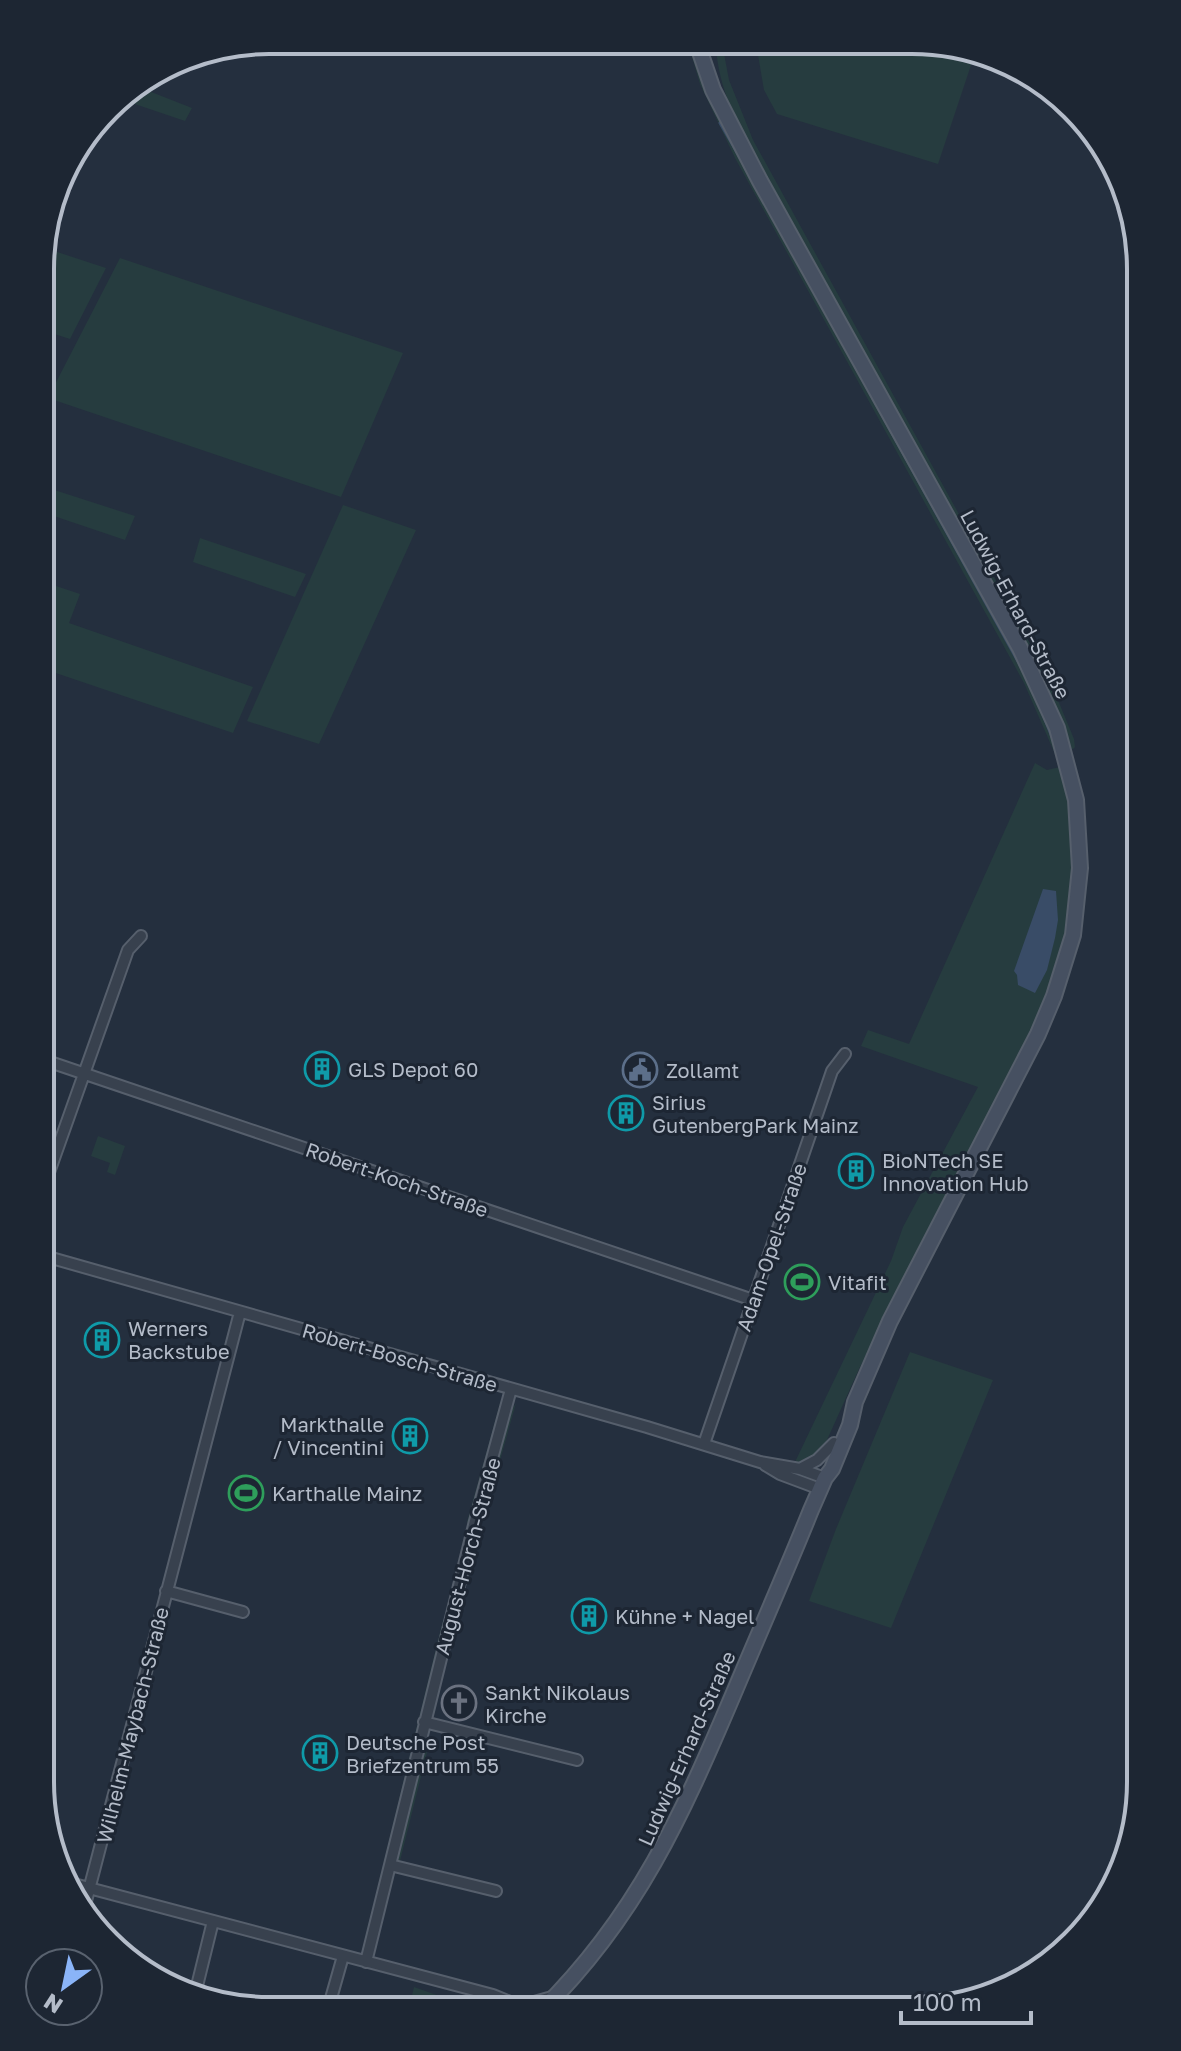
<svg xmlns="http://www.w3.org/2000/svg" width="1181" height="2051" font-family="'Golos Text',sans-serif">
<rect width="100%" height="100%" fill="#242f3e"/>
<path fill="#263c3f" d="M688,43H690L703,83L726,131L1031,681L1059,752L1055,754L1024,683L735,158L700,84Z
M716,43H722L729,80L753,140L1048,676L1074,739L1075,747L1073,749L1069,748L759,168C740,129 717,88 716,43Z
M756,43L957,44L975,53L938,164L777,114L764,90Z
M136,86L192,108L185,121L117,98Z
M42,247L106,268L70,339L42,330Z
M120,258L403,353L341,497L48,398Z
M42,486L135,516L125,540L42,512Z
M343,505L416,530L319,744L247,721Z
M200,538L306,574L295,597L193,562Z
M41,581L80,594L69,623L253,687L233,733L41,668Z
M1035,763L1047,770L1060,767L1069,795L1074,853L1067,937L1055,979L1020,1061L859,1369L827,1440L815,1458L799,1464L795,1462L891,1261L903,1227L978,1087L861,1046L868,1030L909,1044Z
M98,1136L125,1146L115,1175L107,1172L110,1163L91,1156Z
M910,1352L993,1380L891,1628L809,1601L836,1529Z
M501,1400L500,1408L468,1523L467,1522Z
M516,1403L489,1500L486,1499L512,1410Z
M443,1620H445L364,1943Z
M431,1736L400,1861L398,1860L426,1744Z
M414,1987L479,2010H433V2006L411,2000Z
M213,1992L253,2001L251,2009H238L212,1997Z"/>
<path fill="#394c67" d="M1043,889L1056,891L1058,920L1055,938L1047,970L1035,993L1018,985L1017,975L1014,971Z"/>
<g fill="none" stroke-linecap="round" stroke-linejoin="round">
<path stroke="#394c67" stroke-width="3" d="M720,123L746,168
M850,357L1020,665
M1042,712L1054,742"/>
<g stroke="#565f6c" stroke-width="14">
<path id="street" d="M41,1059L753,1300
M41,1195L128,950L141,936
M41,1255L647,1427L760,1462L800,1469L825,1478
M704,1444L832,1071L845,1054
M765,1465L780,1474L820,1489
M800,1469L817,1460L834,1443
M40,1574L44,1565L40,1558
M166,1591L243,1612
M424,1722L577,1760
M390,1865L496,1891
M70,1883L493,1995L510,2002L518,2010
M85,1905L240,1312
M366,1962L475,1521L511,1389
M196,1990L213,1921
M480,1995L501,2010
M510,2002H534L552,1997
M328,2009L343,1956"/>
</g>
<g stroke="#565f6c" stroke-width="18">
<path id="secondary" d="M542,2010C637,1916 682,1815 733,1695C759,1633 786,1572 811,1510L825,1478L832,1469L850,1425L855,1402L890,1321L1038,1034L1054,996L1073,935L1080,868L1076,800L1057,728L1020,648L760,181L713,90L697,43"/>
</g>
<use href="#street" stroke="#38414e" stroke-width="10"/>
<use href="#secondary" stroke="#465061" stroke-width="14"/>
</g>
<defs>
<g id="building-ring" transform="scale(1.8)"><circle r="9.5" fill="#1d2633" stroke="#0f9aa8" stroke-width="1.5"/><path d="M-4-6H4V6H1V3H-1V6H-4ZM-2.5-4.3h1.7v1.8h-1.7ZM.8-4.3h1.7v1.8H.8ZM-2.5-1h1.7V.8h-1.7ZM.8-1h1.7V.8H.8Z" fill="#0f9aa8"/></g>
<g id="civic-ring" transform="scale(1.8)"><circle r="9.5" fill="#1d2633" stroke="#5c6f8a" stroke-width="1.5"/><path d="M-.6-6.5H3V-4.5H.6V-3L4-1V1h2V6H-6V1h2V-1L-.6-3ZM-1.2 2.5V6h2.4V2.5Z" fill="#5c6f8a"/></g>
<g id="stadium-ring" transform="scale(1.8)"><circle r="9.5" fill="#1d2633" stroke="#2e9e5b" stroke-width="1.5"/><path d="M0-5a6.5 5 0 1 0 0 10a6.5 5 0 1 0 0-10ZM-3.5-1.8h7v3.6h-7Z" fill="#2e9e5b"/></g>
<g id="church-ring" transform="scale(1.8)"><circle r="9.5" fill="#1d2633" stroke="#6b7280" stroke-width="1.5"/><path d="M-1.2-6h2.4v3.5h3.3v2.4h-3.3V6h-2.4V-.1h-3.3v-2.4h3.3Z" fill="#6b7280"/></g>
</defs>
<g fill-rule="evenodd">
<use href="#building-ring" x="322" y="1069"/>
<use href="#civic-ring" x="640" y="1070"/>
<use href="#building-ring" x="626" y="1113"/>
<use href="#building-ring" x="856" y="1171"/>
<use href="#stadium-ring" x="802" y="1282"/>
<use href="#building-ring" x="102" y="1340"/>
<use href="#building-ring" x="410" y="1436"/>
<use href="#stadium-ring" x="246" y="1493"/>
<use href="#building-ring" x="589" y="1616"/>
<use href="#church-ring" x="459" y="1703"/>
<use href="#building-ring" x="320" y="1753"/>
</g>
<g text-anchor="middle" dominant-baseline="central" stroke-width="6" stroke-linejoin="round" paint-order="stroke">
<g font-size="20" fill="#b4bcc9" stroke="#1d2633">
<text transform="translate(1016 604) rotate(62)">Ludwig-Erhard-Straße</text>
<text transform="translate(397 1179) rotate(19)">Robert-Koch-Straße</text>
<text transform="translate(771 1247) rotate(-71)">Adam-Opel-Straße</text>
<text transform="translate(400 1357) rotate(16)">Robert-Bosch-Straße</text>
<text transform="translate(467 1556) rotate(-75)">August-Horch-Straße</text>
<text transform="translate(132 1725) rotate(-76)">Wilhelm-Maybach-Straße</text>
<text transform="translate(686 1748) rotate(-66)">Ludwig-Erhard-Straße</text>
</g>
<g font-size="20" fill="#b4bcc9" stroke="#1d2633" text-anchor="start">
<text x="348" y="1069">GLS Depot 60</text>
<text x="666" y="1070">Zollamt</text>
<text x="652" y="1102">Sirius<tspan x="652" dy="23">GutenbergPark Mainz</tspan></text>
<text x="882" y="1160">BioNTech SE<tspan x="882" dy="23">Innovation Hub</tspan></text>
<text x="828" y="1282">Vitafit</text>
<text x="128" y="1328">Werners<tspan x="128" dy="23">Backstube</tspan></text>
<text x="384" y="1424" text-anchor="end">Markthalle<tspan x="384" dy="23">/ Vincentini</tspan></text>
<text x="272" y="1493">Karthalle Mainz</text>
<text x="615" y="1616">Kühne + Nagel</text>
<text x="485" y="1692">Sankt Nikolaus<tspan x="485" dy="23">Kirche</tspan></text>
<text x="346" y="1742">Deutsche Post<tspan x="346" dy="23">Briefzentrum 55</tspan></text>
</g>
</g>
<path d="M0 0H1181V2051H0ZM269 54H912A215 215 0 0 1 1127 269V1782A215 215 0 0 1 912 1997H269A215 215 0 0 1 54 1782V269A215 215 0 0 1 269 54Z" fill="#1d2633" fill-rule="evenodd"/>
<path fill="none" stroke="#b4bcc9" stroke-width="4" d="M269 54H912A215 215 0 0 1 1127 269V1782A215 215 0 0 1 912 1997H269A215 215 0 0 1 54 1782V269A215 215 0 0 1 269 54Z"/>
<g transform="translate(64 1987) rotate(213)"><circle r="38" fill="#1d2633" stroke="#59626f" stroke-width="2"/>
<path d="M0-6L14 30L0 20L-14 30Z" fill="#8ab4f8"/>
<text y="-12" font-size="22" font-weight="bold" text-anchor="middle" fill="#b4bcc9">N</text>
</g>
<path d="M901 2011v12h130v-12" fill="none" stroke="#b4bcc9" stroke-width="4"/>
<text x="913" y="2011" font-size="24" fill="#b4bcc9" stroke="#1d2633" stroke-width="6" paint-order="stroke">100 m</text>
</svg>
